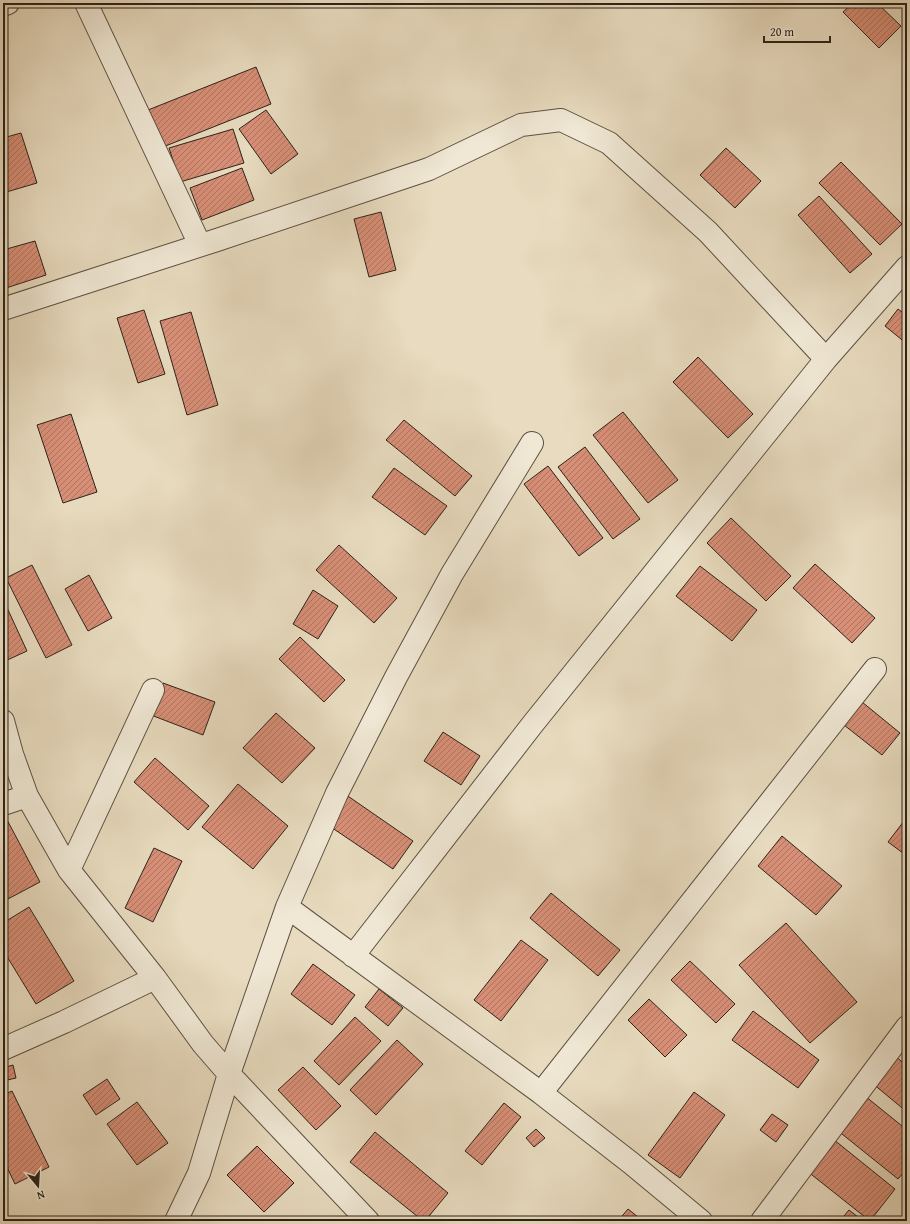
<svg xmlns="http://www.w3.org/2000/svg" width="910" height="1224" font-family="'Gentium Book Plus',serif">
<defs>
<pattern id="building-hatch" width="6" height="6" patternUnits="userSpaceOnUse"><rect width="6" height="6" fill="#d88f77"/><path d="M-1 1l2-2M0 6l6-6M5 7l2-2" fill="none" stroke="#af7461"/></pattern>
</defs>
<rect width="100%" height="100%" fill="#e8dbbf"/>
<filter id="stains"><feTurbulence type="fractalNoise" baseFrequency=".005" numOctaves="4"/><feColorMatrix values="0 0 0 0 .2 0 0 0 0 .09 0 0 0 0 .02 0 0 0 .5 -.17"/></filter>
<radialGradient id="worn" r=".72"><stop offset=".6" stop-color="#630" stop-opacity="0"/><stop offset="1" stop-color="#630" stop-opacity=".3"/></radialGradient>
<path fill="url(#building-hatch)" stroke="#2c2319" d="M853,3H877L901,26L879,48L843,12Z
M256,67L271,104L163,147L148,110Z
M266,110L298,154L271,174L239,129Z
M233,129L244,163L180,182L169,148Z
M21,133L37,183L3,193V138Z
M726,148L761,181L735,208L700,175Z
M841,162L902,224L880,245L819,183Z
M242,168L254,200L202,220L190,188Z
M819,196L872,254L850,273L798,215Z
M381,212L396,270L369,277L354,219Z
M35,241L46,275L3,289V250Z
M898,309L907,316V344L885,326Z
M144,310L165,374L138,383L117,318Z
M191,312L218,405L187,415L160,321Z
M698,357L753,414L728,438L673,382Z
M623,412L678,480L648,503L593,435Z
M71,414L97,492L63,503L37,425Z
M404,420L472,476L455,496L386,440Z
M585,447L640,519L613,539L558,467Z
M548,466L603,538L579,556L524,484Z
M394,468L447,506L425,535L372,497Z
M731,518L791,576L766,601L707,543Z
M339,545L397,598L374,623L316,570Z
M815,564L875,618L852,643L793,588Z
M32,565L72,645L46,658L6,578Z
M700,566L757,610L732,641L676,596Z
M89,575L112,618L88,631L65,589Z
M313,590L338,606L318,639L293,624Z
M3,599L27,651L3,662Z
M300,637L345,680L324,702L279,659Z
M163,683L215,702L203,735L151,715Z
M862,702L900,733L882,755L844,725Z
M276,713L315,748L282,783L243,748Z
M443,732L480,756L461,785L424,761Z
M155,758L209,806L188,830L134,782Z
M238,784L288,826L253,869L202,827Z
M342,792L413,841L393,869L322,821Z
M5,816L40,882L6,900L3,894V817Z
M907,817V856L888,842Z
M782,836L842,886L816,915L758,866Z
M154,848L182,861L153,922L125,908Z
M551,893L620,950L598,976L530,918Z
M29,907L74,981L36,1004L3,950V923Z
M786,923L857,1002L810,1043L739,965Z
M521,940L548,960L501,1021L474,1000Z
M690,961L735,1004L716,1023L671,980Z
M313,964L355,995L332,1025L291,994Z
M379,989L403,1008L388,1026L365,1007Z
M649,999L687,1035L665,1057L628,1020Z
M753,1011L819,1060L798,1088L732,1040Z
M355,1017L381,1041L339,1085L314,1061Z
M397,1040L423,1064L376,1115L350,1090Z
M895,1056L907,1066V1112L872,1083Z
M13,1065L16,1078L3,1081V1068Z
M303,1067L341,1106L316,1130L278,1090Z
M107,1079L120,1099L96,1115L83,1095Z
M12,1091L49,1167L15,1184L3,1159V1095Z
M694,1092L725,1115L680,1178L648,1155Z
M865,1096L907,1130V1168L898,1179L837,1130Z
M137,1102L168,1143L137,1165L107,1124Z
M504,1103L521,1117L482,1165L465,1151Z
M772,1114L788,1125L776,1142L760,1130Z
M536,1129L545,1138L534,1147L526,1138Z
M375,1132L448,1193L425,1221H423L350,1162Z
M833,1139L895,1189L870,1221L807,1171Z
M257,1146L294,1183L264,1212L227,1175Z
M628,1209L643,1221H618Z
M849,1210L863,1221H840Z"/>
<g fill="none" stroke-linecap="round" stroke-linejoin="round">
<g stroke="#5b5142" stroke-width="24">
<path id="minor" d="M86,3L200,245
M3,5L8,3
M3,309L217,240L429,169L521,125L561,120L609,143L708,232L826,359L907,267
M3,721L12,754L27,796L69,870L155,978L203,1044L229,1074L199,1173L176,1221
M3,804L27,796
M69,870L153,690
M287,907L541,1093L631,1163L701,1221
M353,956L532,725L826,359
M3,1049L64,1022L155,978
M541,1093L875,669
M368,1221L229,1074L287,907L337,793L396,677L452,574L532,443
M762,1221L907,1027"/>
</g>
<use href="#minor" stroke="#f0e8d5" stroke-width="22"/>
</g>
<rect width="910" height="1224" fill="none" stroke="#e8dbbf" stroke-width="16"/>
<rect x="4" y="4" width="902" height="1216" fill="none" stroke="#2c2319" stroke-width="2"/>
<rect x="8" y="8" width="894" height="1208" fill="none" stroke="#2c2319"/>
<g transform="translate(38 1186) rotate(162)" stroke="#f0e8d5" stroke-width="3" paint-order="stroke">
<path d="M0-3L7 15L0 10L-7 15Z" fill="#2c2319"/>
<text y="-6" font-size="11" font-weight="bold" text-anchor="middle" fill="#2c2319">N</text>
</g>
<path d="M764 36v6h66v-6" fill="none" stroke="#2c2319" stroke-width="2"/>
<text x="770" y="36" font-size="12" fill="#2c2319" stroke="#f0e8d5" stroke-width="3" paint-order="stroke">20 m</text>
<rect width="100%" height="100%" filter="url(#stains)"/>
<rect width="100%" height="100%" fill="url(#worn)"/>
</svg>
